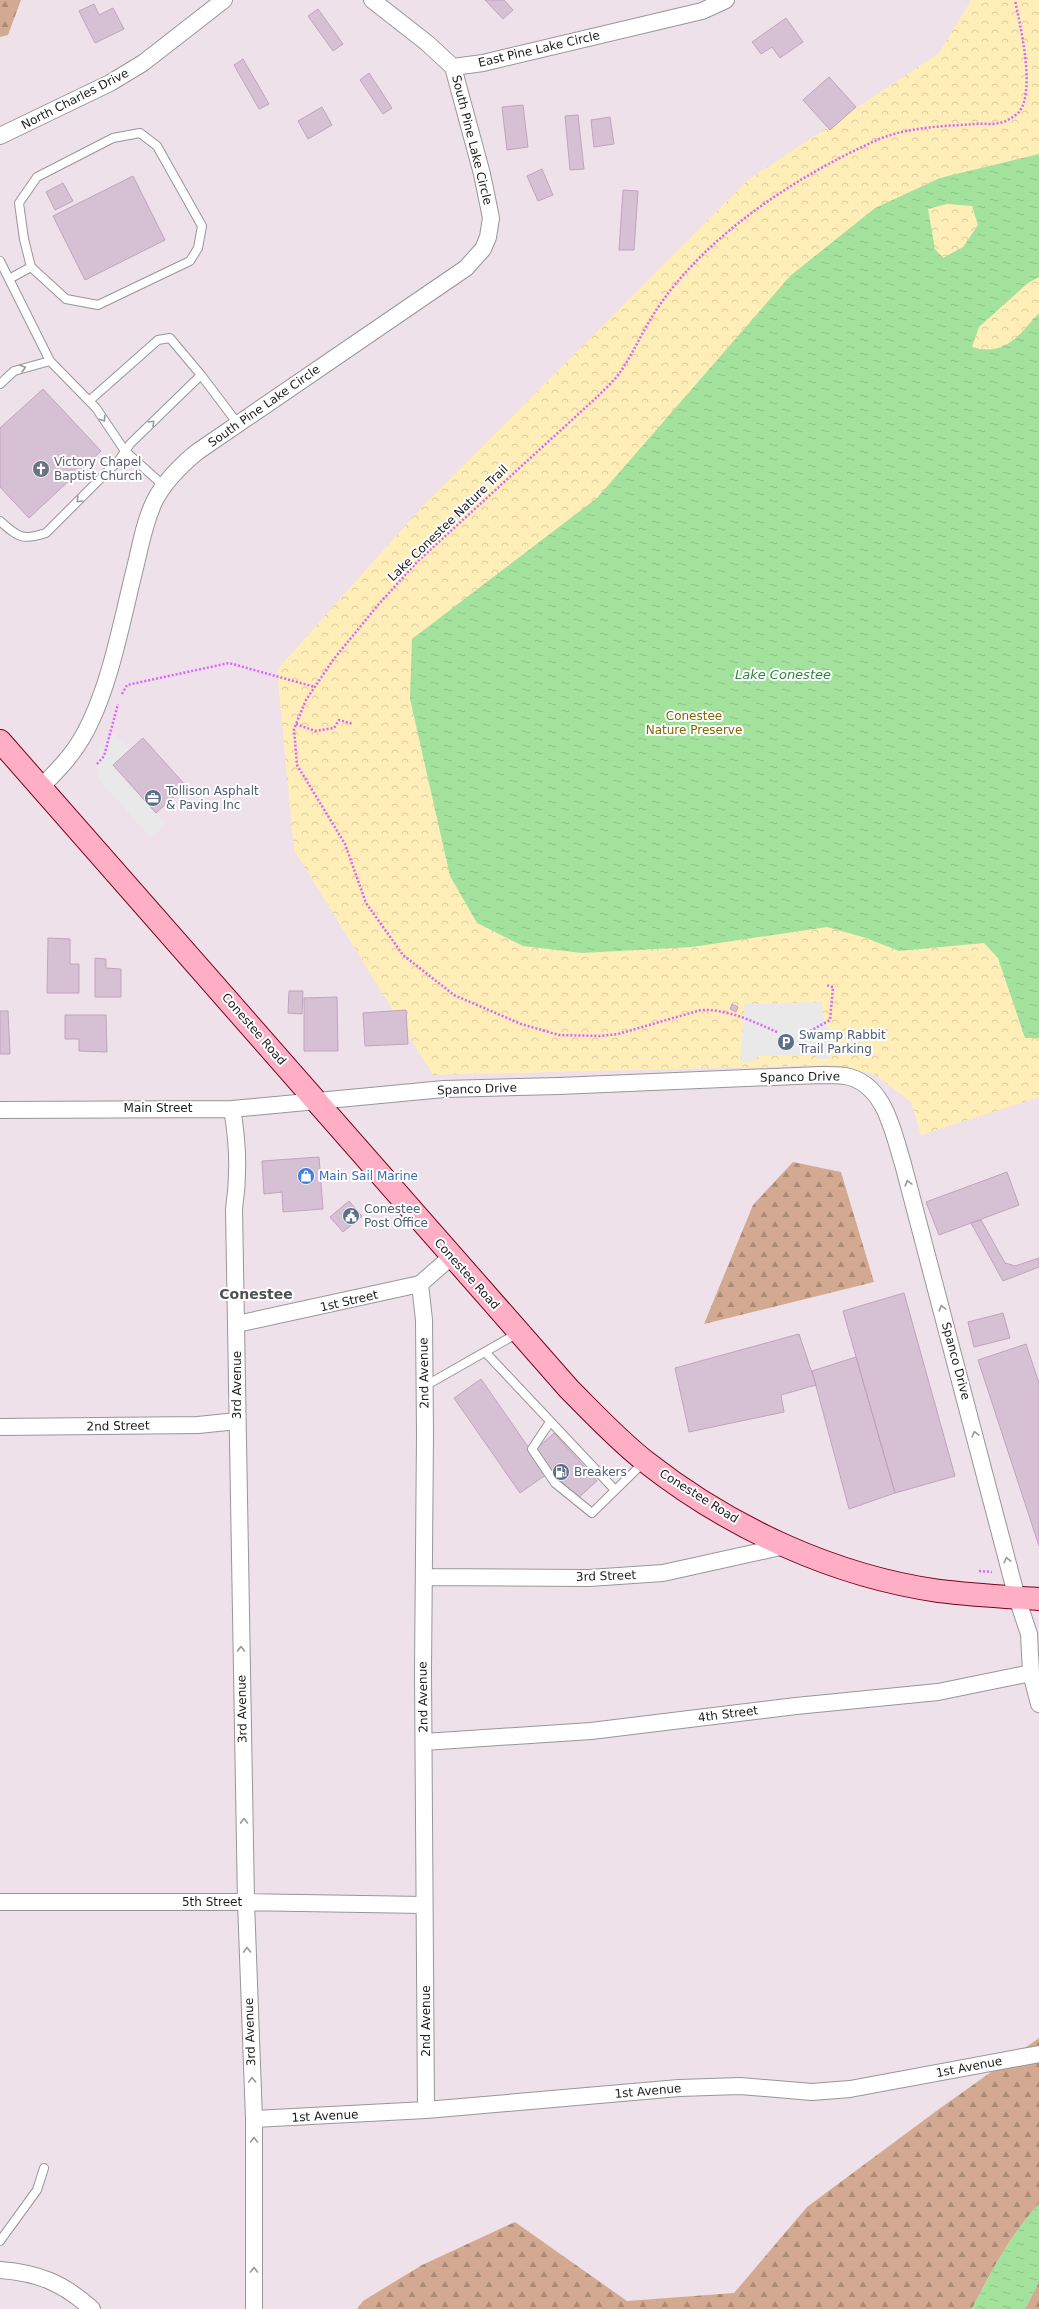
<svg xmlns="http://www.w3.org/2000/svg" width="1039" height="2309" font-family="'DejaVu Sans',sans-serif">
<defs>
<pattern id="forest-firs" width="22" height="20" patternUnits="userSpaceOnUse"><rect width="22" height="20" fill="#d3aa91"/><path d="M5 1l3.5 6h-7zM16 11l3.5 6h-7z" fill="#ab8a76"/></pattern>
<pattern id="park-crowns" width="20" height="18" patternUnits="userSpaceOnUse"><rect width="20" height="18" fill="#ffeeb8"/><path d="M2 6a3 3 0 1 1 6 0M12 15a3 3 0 1 1 6 0" fill="none" stroke="#dacc9e"/></pattern>
<pattern id="water-ripples" width="26" height="14" patternUnits="userSpaceOnUse"><rect width="26" height="14" fill="#a3e29d"/><path d="M2 4q2-2 4 0t4 0M15 11q2-2 4 0t4 0" fill="none" stroke="#8cc187"/></pattern>
</defs>
<rect width="100%" height="100%" fill="#efe1ea"/>
<path fill="url(#forest-firs)" d="M0,0H21L8,35L0,37Z
M793,1162L841,1172L874,1282L704,1324L753,1205Z
M1039,2038V2204C1010,2235 991,2272 972,2309H357L363,2301L422,2265L515,2222L627,2301L734,2293L807,2207L939,2109Z
M1039,2282V2309H1025Z"/>
<path fill="url(#park-crowns)" d="M971,0H1039V1097L921,1135L911,1102L874,1074L834,1065L433,1075L294,850L277,670L421,508L748,180L939,53Z"/>
<path fill="#e9e9e9" d="M114,734L129,750L113,765L166,824L151,838L97,777L99,747Z
M822,1002L823,1018L829,1028L830,1059H818L815,1055L759,1056L754,1061L740,1062L745,1004Z"/>
<path fill="url(#water-ripples)" fill-rule="evenodd" d="M1039,154V277L1028,283L979,327L972,347C1005,357 1019,335 1039,313V1038H1025L998,958L984,943L899,951L866,938L827,927L692,947L582,953L523,946L477,923L450,876L410,699L412,639L597,498L790,276L875,208L940,178ZM947,204L972,206L978,225L963,247L943,258L935,249L928,209Z
M1039,2204V2282L1025,2309H972C991,2272 1010,2235 1039,2204Z"/>
<path fill="#d6c1d4" stroke="#c2a2bf" d="M485,0H504L513,10L503,19Z
M94,4L99,15L113,8L124,29L95,43L79,11Z
M318,9L343,44L333,51L308,16Z
M786,18L803,42L780,58L772,47L761,54L752,42Z
M243,59L269,104L259,109L234,65Z
M369,73L392,108L383,114L360,80Z
M829,77L856,107L830,130L803,100Z
M523,105L528,147L507,150L502,107Z
M322,107L332,125L308,139L298,121Z
M578,115L584,169L570,170L565,116Z
M610,117L614,144L594,147L591,120Z
M542,169L553,195L538,201L527,176Z
M133,176L165,240L85,280L53,216Z
M63,183L73,201L55,210L46,192Z
M623,190L638,191L634,250H619Z
M43,389L101,451L29,518L0,487V428Z
M143,738L186,786L156,813L113,765Z
M48,938L70,939V964H79V993H47Z
M95,958L106,959V968L121,969V997H95Z
M289,991H303L302,1014L288,1013Z
M337,997L338,1051H304V998Z
M732,1004L738,1007L736,1012L730,1009Z
M406,1010L408,1044L365,1046L363,1013Z
M0,1011H8L10,1054H0Z
M65,1015H106L107,1052L79,1051V1039H65Z
M319,1157L323,1209L283,1212L282,1192L264,1194L262,1161Z
M1007,1172L1019,1205L939,1235L926,1202Z
M349,1201L362,1216L343,1232L330,1217Z
M981,1220L1005,1263L1015,1266L1039,1258V1267L1003,1281L971,1223Z
M904,1293L955,1476L895,1493L843,1311Z
M1003,1313L1010,1338L974,1347L968,1322Z
M799,1334L816,1385L781,1395L784,1412L689,1432L675,1368Z
M1026,1344L1039,1383V1546L978,1360Z
M856,1357L895,1493L849,1509L812,1371Z
M481,1379L547,1474L520,1493L454,1398Z
M554,1433L597,1481L577,1499L534,1451Z"/>
<g fill="none" stroke-linecap="round" stroke-linejoin="round">
<g stroke="#979797" stroke-width="10">
<path id="lane" d="M0,261L50,361L96,408L125,451L164,486
M9,279L31,267L24,239L19,203L37,177L113,138L140,133L157,146L202,226L198,248L190,261L98,305L66,299L31,267
M0,384L14,371L50,361
M89,401L158,340L170,338L201,375L238,424
M0,521C18,537 22,541 46,533L119,460L130,444L201,375
M486,1353L615,1490
M425,1386L518,1333
M550,1422L532,1449L555,1483L592,1513L645,1461
M0,2241L37,2190L44,2168"/>
</g>
<g stroke="#979797" stroke-width="18">
<path id="street" d="M372,0L427,43L453,67L483,63L702,11L726,0
M0,136L110,83L143,63L224,0
M41,787C56,772 71,757 82,738C110,690 122,619 136,564C141,543 145,520 155,500C165,481 180,466 197,452L466,268L483,249L488,237L491,218L482,174L453,67
M232,1109C238,1142 239,1176 234,1209L246,1902L254,2119V2309
M0,1110L232,1109L444,1089L559,1086L820,1075C828,1075 837,1075 845,1076C885,1083 893,1132 903,1164L1017,1598L1029,1634L1031,1673L1039,1704
M420,1284L424,1320L425,1434L423,1672L426,2110
M237,1324L420,1284L451,1257
M0,1427L198,1425L237,1421
M425,1577L589,1578L663,1573L785,1546
M424,1742L591,1731L796,1706L938,1692L1031,1673
M0,1902H246L424,1905
M254,2119L426,2110L679,2088L740,2086L812,2092L850,2089L1039,2054
M0,2270C39,2273 63,2283 92,2309"/>
</g>
<g stroke="#77001a" stroke-width="24">
<path id="secondary" d="M0,741L569,1389C594,1414 618,1440 646,1462C730,1528 834,1576 939,1591C972,1595 1006,1597 1039,1599"/>
</g>
<path stroke="#dc62ff" stroke-width="2.5" stroke-dasharray="2 2" stroke-linecap="butt" d="M122,694L127,685L229,663L315,687
M296,724L315,731L334,728L339,720L353,724
M97,764L104,756L118,704
M810,1031L830,1020L833,987L826,985
M777,1032C752,1021 728,1009 701,1010L618,1034L600,1036L559,1035L521,1024L454,995L403,955L366,903L345,844L297,765L294,729L306,700L333,660L378,605L418,561L597,397C605,389 615,380 621,371C635,350 645,326 659,306C709,233 797,176 877,140C907,127 944,126 976,124C984,123 992,125 999,123C1006,122 1014,117 1019,112C1036,91 1020,25 1015,0
M979,1571L992,1572"/>
<use href="#lane" stroke="#fff" stroke-width="8"/>
<use href="#street" stroke="#fff" stroke-width="16"/>
<use href="#secondary" stroke="#ffafc5" stroke-width="22"/>
</g>
<defs><path id="oneway-chevron" d="M-2-3.5L2.5 0L-2 3.5" fill="none" stroke-width="1.6" stroke-linecap="round" stroke-linejoin="round"/></defs>
<g stroke="#999">
<use href="#oneway-chevron" transform="translate(23 368) rotate(-16)"/>
<use href="#oneway-chevron" transform="translate(103 419) rotate(56)"/>
<use href="#oneway-chevron" transform="translate(152 423) rotate(-45)"/>
<use href="#oneway-chevron" transform="translate(79 500) rotate(135)"/>
<use href="#oneway-chevron" transform="translate(908 1183) rotate(-105)"/>
<use href="#oneway-chevron" transform="translate(942 1308) rotate(-105)"/>
<use href="#oneway-chevron" transform="translate(975 1434) rotate(-104)"/>
<use href="#oneway-chevron" transform="translate(1007 1560) rotate(-104)"/>
<use href="#oneway-chevron" transform="translate(241 1649) rotate(-91)"/>
<use href="#oneway-chevron" transform="translate(244 1821) rotate(-91)"/>
<use href="#oneway-chevron" transform="translate(247 1950) rotate(-92)"/>
<use href="#oneway-chevron" transform="translate(252 2080) rotate(-92)"/>
<use href="#oneway-chevron" transform="translate(254 2140) rotate(-90)"/>
<use href="#oneway-chevron" transform="translate(254 2270) rotate(-90)"/>
</g>
<defs>
<g id="church-disc" transform="scale(0.9)"><circle r="9.5" fill="#6b7280" stroke="#fff"/><path d="M-1.2-6h2.4v3.5h3.3v2.4h-3.3V6h-2.4V-.1h-3.3v-2.4h3.3Z" fill="#fff"/></g>
<g id="office-disc" transform="scale(0.9)"><circle r="9.5" fill="#5c6f8a" stroke="#fff"/><path d="M-6-3h4V-5.5h4V-3h4V5H-6ZM-1-4.5V-3h2v-1.5ZM-6 0V1H6V0Z" fill="#fff"/></g>
<g id="parking-disc" transform="scale(0.9)"><circle r="9.5" fill="#5c6f8a" stroke="#fff"/><path d="M-3.5-5.5H1a3.5 3.5 0 0 1 0 7H-1V5.5H-3.5ZM-1-3.4V-.6H.8a1.4 1.4 0 0 0 0-2.8Z" fill="#fff"/></g>
<g id="shop-disc" transform="scale(0.9)"><circle r="9.5" fill="#3f7fe0" stroke="#fff"/><path d="M-5-2.5h2.3a2.7 3.5 0 0 1 5.4 0H5L5.5 6h-11ZM-1.5-2.5h3a1.5 2.3 0 0 0-3 0Z" fill="#fff"/></g>
<g id="civic-disc" transform="scale(0.9)"><circle r="9.5" fill="#5c6f8a" stroke="#fff"/><path d="M-.6-6.5H3V-4.5H.6V-3L4-1V1h2V6H-6V1h2V-1L-.6-3ZM-1.2 2.5V6h2.4V2.5Z" fill="#fff"/></g>
<g id="fuel-disc" transform="scale(0.9)"><circle r="9.5" fill="#5c6f8a" stroke="#fff"/><path d="M-5.5-6h7V0h2V4h1.3V-2.5L3-4.5l.8-.8L6-3V5H2.5V1h-1V6h-7ZM-4.2-4.7v3.2H.2V-4.7Z" fill="#fff"/></g>
</defs>
<g fill-rule="evenodd">
<use href="#church-disc" x="41" y="469"/>
<use href="#office-disc" x="153" y="798"/>
<use href="#parking-disc" x="786" y="1042"/>
<use href="#shop-disc" x="306" y="1176"/>
<use href="#civic-disc" x="351" y="1216"/>
<use href="#fuel-disc" x="561" y="1472"/>
</g>
<g text-anchor="middle" dominant-baseline="central" stroke-width="4" stroke-linejoin="round" paint-order="stroke">
<g font-size="12" fill="#1d1d1d" stroke="#fff">
<text transform="translate(539 49) rotate(-13)">East Pine Lake Circle</text>
<text transform="translate(75 99) rotate(-27)">North Charles Drive</text>
<text transform="translate(472 140) rotate(76)">South Pine Lake Circle</text>
<text transform="translate(264 406) rotate(-35)">South Pine Lake Circle</text>
<text transform="translate(448 523) rotate(-44)">Lake Conestee Nature Trail</text>
<text transform="translate(254 1029) rotate(49)">Conestee Road</text>
<text transform="translate(800 1077) rotate(-1)">Spanco Drive</text>
<text transform="translate(477 1089) rotate(-2)">Spanco Drive</text>
<text x="158" y="1108">Main Street</text>
<text transform="translate(467 1274) rotate(48)">Conestee Road</text>
<text transform="translate(349 1301) rotate(-13)">1st Street</text>
<text transform="translate(956 1361) rotate(75)">Spanco Drive</text>
<text transform="translate(424 1373) rotate(-91)">2nd Avenue</text>
<text transform="translate(237 1385) rotate(-90)">3rd Avenue</text>
<text transform="translate(118 1426) rotate(-1)">2nd Street</text>
<text transform="translate(699 1496) rotate(32)">Conestee Road</text>
<text transform="translate(606 1576) rotate(-2)">3rd Street</text>
<text transform="translate(423 1697) rotate(-91)">2nd Avenue</text>
<text transform="translate(242 1709) rotate(-91)">3rd Avenue</text>
<text transform="translate(728 1714) rotate(-7)">4th Street</text>
<text x="212" y="1902">5th Street</text>
<text transform="translate(426 2021) rotate(-90)">2nd Avenue</text>
<text transform="translate(250 2032) rotate(-92)">3rd Avenue</text>
<text transform="translate(969 2067) rotate(-11)">1st Avenue</text>
<text transform="translate(648 2091) rotate(-5)">1st Avenue</text>
<text transform="translate(325 2116) rotate(-3)">1st Avenue</text>
</g>
<g font-size="12" fill="#5b616d" stroke="#fff" text-anchor="start">
<text x="54" y="462">Victory Chapel<tspan x="54" dy="14">Baptist Church</tspan></text>
</g>
<g font-size="12" fill="#856500" stroke="#fff">
<text x="694" y="716">Conestee<tspan x="694" dy="14">Nature Preserve</tspan></text>
</g>
<g font-size="12" fill="#4e5e75" stroke="#fff" text-anchor="start">
<text x="166" y="791">Tollison Asphalt<tspan x="166" dy="14">&amp; Paving Inc</tspan></text>
<text x="799" y="1035">Swamp Rabbit<tspan x="799" dy="14">Trail Parking</tspan></text>
<text x="364" y="1209">Conestee<tspan x="364" dy="14">Post Office</tspan></text>
<text x="574" y="1472">Breakers</text>
</g>
<g font-size="12" fill="#366cbe" stroke="#fff" text-anchor="start">
<text x="319" y="1176">Main Sail Marine</text>
</g>
<g font-size="13" font-style="italic" fill="#328440" stroke="#fff">
<text x="783" y="674">Lake Conestee</text>
</g>
<g font-size="14" font-weight="bold" fill="#505050" stroke="#fff">
<text x="256" y="1294">Conestee</text>
</g>
</g>
</svg>
